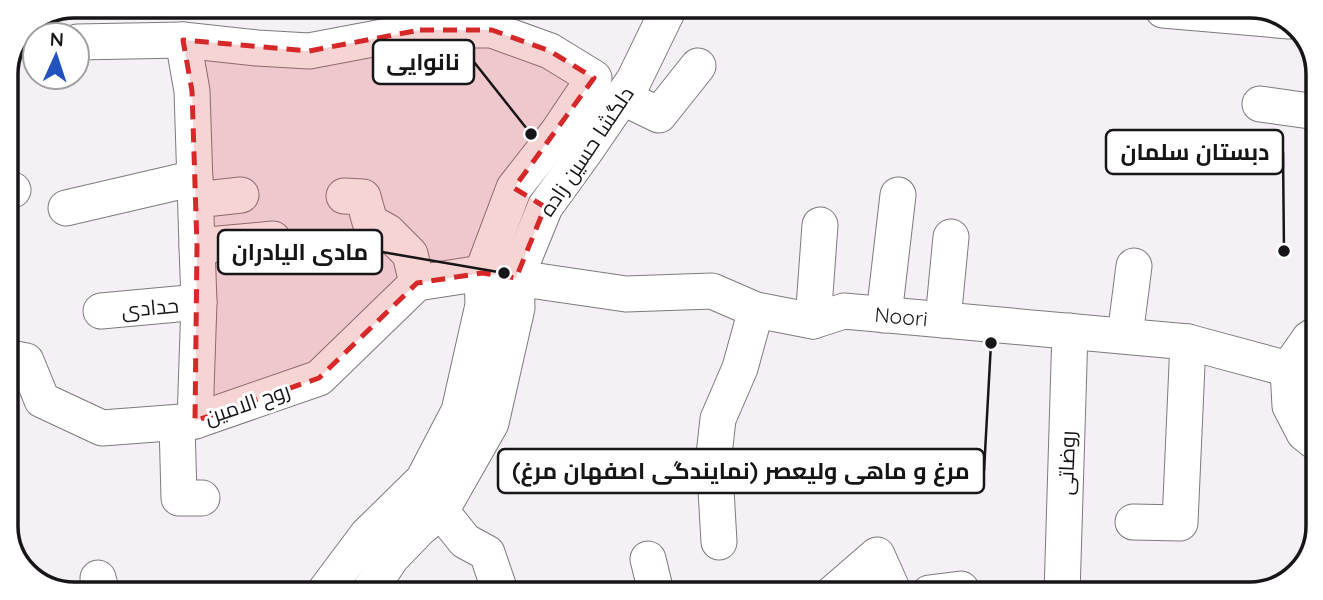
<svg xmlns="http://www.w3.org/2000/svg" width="1323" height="600" font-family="Quicksand,Cairo,sans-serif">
<rect width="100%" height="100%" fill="#f4f0f5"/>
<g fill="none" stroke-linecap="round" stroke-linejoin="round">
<path stroke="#5bbede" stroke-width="7" d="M348,591L358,577"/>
<g stroke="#7d7a7e" stroke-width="37">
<g id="minor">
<path d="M1163,10L1289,21"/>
<path d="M183,40L192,91L197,246L199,302L195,421"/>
<path d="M77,42L183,40L257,48L309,51L420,30H492L550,51L594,78L557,133L514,188L482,273L483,305L459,411L423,480L367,535L325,591"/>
<path d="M622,97L659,115L698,66"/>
<path d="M1260,104L1317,112"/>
<path d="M5,192L13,190"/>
<path d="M344,196L363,197L370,222L388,232L410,254L417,283"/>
<path d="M196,200L241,195"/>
<path d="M66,208L195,178"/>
<path d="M197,246L273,239"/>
<path d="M101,311L199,302"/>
<path d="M884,315L898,195"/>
<path d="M943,320L951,237"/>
<path d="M813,321L820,225"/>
<path d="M1125,336L1134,266"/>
<path id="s1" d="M5,357L26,361L42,400L102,428L195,421L319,378L417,283L482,273L626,294L712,291L756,310L813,321L844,311L1188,342L1288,369"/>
<path d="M177,423L179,498H202"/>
<path d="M1314,441L1304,433L1290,406L1288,369L1309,339L1315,335"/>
<path d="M441,511L465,541L487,553L500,591"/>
<path d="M1133,522L1180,523L1188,342"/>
<path d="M719,542L714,455L718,419L740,368L756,310"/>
<path d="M648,559L656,592"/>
<path d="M98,578L101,590"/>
<path d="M369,591L392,557L419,529L441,511L491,423L517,308L516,278L545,207L584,153L634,80L669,8"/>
<path d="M833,593L877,555L894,593"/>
<path d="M929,593L961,589"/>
<path d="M1062,594L1070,331"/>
</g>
</g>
<use href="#minor" stroke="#fff" stroke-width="35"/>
</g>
<path fill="#d62828" fill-opacity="0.2" stroke="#d62828" stroke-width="5" stroke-dasharray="14 9" stroke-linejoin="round" d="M420,30H492L550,51L594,78L514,188L545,207L516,278L482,273L417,283L319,378L195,421L197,246L192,91L183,40L309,51Z"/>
<g text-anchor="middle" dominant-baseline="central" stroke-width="6" stroke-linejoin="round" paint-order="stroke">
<g font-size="21" fill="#171517" stroke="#fff">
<text transform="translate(586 151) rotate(-56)">دلگشا حسین زاده</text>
<text transform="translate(150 307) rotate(-5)">حدادی</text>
<text stroke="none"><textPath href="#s1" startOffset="984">Noori</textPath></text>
<text transform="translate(247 403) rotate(-19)">روح الامین</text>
<text transform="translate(1066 463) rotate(-88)">روضاتی</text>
</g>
</g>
<path d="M0 0H1323V600H0ZM74 18H1250A56 56 0 0 1 1306 74V526A56 56 0 0 1 1250 582H74A56 56 0 0 1 18 526V74A56 56 0 0 1 74 18Z" fill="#fff" fill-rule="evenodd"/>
<path fill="none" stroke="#171517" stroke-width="3.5" d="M74 18H1250A56 56 0 0 1 1306 74V526A56 56 0 0 1 1250 582H74A56 56 0 0 1 18 526V74A56 56 0 0 1 74 18Z"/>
<path fill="none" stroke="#171517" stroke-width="2.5" d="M531 134L474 62M1284 251L1283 152M504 273L382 252M991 343L984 471"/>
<g fill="#171517" stroke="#fff" stroke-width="2.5">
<circle cx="531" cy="134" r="7"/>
<circle cx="1284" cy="251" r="7"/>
<circle cx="504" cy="273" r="7"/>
<circle cx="991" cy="343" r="7"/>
</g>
<g fill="#fff" stroke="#171517" stroke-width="2.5">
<rect x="373" y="40" width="101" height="44" rx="7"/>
<rect x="1106" y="130" width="177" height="44" rx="7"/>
<rect x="218" y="230" width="164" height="44" rx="7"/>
<rect x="498" y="449" width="486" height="44" rx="7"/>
</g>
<g font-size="23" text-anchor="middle" font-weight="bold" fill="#171517">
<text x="423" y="70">نانوایی</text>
<text x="1195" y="160">دبستان سلمان</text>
<text x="300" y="260">مادی الیادران</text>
<text x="741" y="479">مرغ و ماهی ولیعصر (نمایندگی اصفهان مرغ)</text>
</g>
<g transform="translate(56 56) rotate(3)"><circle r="33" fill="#ffffff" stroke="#a2a1a2" stroke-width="2"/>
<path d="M0-5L12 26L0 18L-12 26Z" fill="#2152bf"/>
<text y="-10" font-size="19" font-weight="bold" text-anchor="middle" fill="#171517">N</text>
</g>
</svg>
